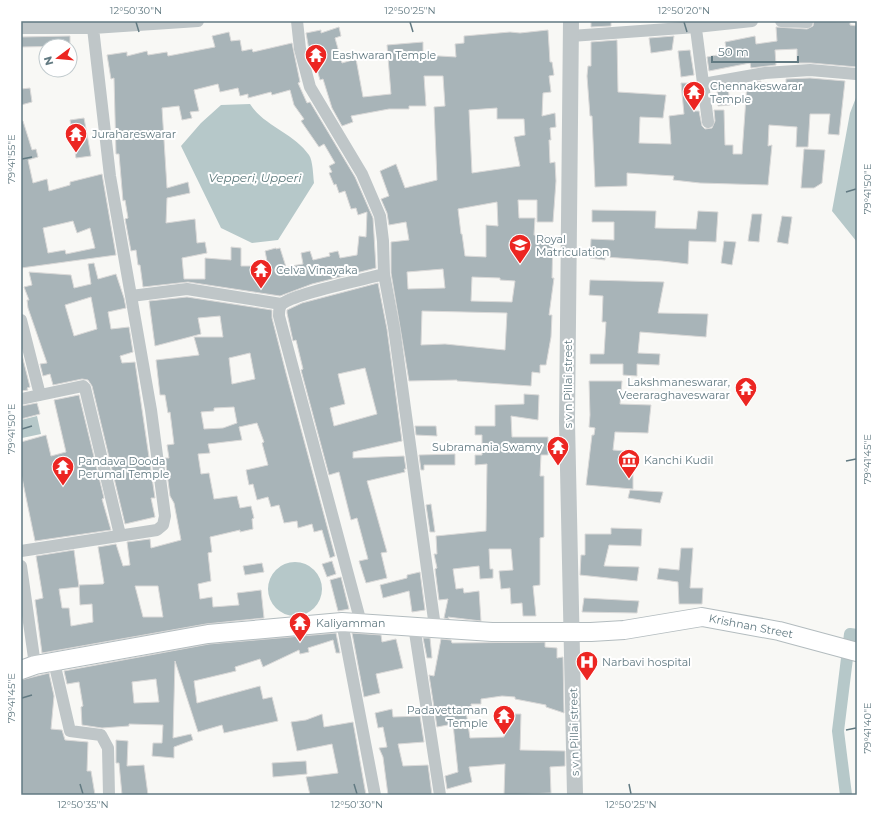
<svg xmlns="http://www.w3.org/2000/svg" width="878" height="816" font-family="Montserrat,sans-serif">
<rect width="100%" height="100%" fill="#f8f8f5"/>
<path fill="#b6c8c9" d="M857,95V242L832,211L850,113Z
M250,104C264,126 294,133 309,155C313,161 313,175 314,183L278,240L252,243L221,228L181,146L201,123L221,105Z
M37,416L41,434L22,438L21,420Z
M268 589a27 27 0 1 1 54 0a27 27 0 1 1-54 0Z"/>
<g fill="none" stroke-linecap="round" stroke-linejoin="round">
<path stroke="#b6c8c9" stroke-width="12" d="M846,795L838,731L850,634L857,635"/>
</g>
<path fill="#a8b4b8" stroke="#dad9d8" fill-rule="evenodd" d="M591,21H611V26L591,27Z
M814,21L850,22V25L857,26V67L811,63H797V49L775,50L776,65L751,68L750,63L709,71L707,57L727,53L725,42L755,36L756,44L777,41L776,27L807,29L813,26Z
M339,27L341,36L335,38L342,63L356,59L363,97L391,94L387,45L423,42V55L456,57L455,44L464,43V36L510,32L520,33L548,30L550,62H552L554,75L549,76L551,92L543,93L542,116L555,113L556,127L550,128L551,140H549L550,163L555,162L556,181L553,222H537V200H518L519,218H535L534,235L553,236L552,278H554L549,315H552L551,337L546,365H540V373L532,372L531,386L457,381V380L409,381L391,273V242L409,240L406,222L389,225L387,213L381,199L389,196L380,171L396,164L405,188L437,180L434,107L445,106L443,76H424L426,106H409V109H389L351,116L353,122L342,126L332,108L323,79L320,80L316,66L312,67L306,33L321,30V33ZM497,108V119H524L525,135L514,137L520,166L472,173L469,110ZM497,202L498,226L486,225V257L465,256L462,234H461L458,209ZM443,269L445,288L408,289L407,272ZM472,277L500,278V280L515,281L512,302L471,301ZM422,311L507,313L505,350L445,344L421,345Z
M229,32L231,41L240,40L242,51L252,49L253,52L292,43L300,82L298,83L307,103L310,102L355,177L373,218L376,268L312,284L280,296L188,282L143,287L140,265H138L136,250L131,251L125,219L128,218L125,200L123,201L119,154H116L114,78L111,79L107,55L127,52V56L147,51L148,55L167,52L168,56L215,47L212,36ZM218,84L220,92L238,88L240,96L248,94V98L271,92L272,95L290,90L294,105L304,119L301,121L319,147L324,144L335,163L329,166L332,172L329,173L334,185L336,184L339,193L345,191L351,209L356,208L358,215L367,212L366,237L359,236L357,255L340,258L338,251L329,253L330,256L313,260L310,251L301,253L303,264L286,267L280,248L276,249V248L265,251L268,266H241V248L231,247V260L205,258V279H184L182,258L207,253L205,242L197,243L195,219L166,223L167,198L190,193L188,182L167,188L162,108L179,106L182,120L192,118L190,112L199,111L194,90Z
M70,36V46L21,47V37Z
M674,36L672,50L651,53L649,38Z
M617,40L618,92L666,95L663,118L640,117L639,143L671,144L669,116L684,114L681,83H694L695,111H699L702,126L705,129L712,128L715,121L714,110H724L725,145H733V154H742L747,84L761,81L760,83L786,84V79L810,78L845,81L839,135L828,134L830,114H810L808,147H796L797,127L769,125L768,146L772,145L768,185L700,183L673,180L674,176L627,173V186L595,187L592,116H590L587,76L588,66H591V42Z
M690,50L694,75L681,77L678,51Z
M728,87L730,105L718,106L717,89Z
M30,88L32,102L21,105V89Z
M84,118L91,156L76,158L70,120Z
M21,121H23L32,150L36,149L38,157L28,160L33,183L47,179L49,191L70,185V182L102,174L116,255L21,268ZM73,221L77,233L90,228L95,248L66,254L65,250L48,253L43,228Z
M804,149L825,150L822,183L814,188H801Z
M592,210L656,211L655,228L696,229L698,211L718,212L716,242L689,241L688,264L662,261L605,257V260L590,258L591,239L614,240V222H592Z
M752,214H762L759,242L748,241Z
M782,216L792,217L788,244L777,242Z
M724,241L736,242L732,265L721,263Z
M94,263L98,279L116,274L124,298L126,308L108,312L111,329L129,327L133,352L120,356L122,363L135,362L155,498H151L155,517L125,524L92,386L88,380L82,379L53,385L50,374L43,376L40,364L47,363L28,308L27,300H29L24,287L32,285L29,272L71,275L74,288L91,284L88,264ZM91,297L97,329L74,336L65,305Z
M590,280L664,282L658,313L708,314L706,337L640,332L638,353L660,354L659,365L637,364V376L623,375V364H590V354H604L606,322H602L603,296L589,295Z
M378,283L387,329L402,441L353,452V458L404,456L406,469H404L405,472L367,481L387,552L381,553L387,578L366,583L359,561L368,559L357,518L351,520L339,472L329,475L301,370L303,369L296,340L293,341L287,313V310L302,303ZM365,368L377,414L334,426L330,408L345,404L338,374Z
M187,297L272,310V318L286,373L335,556L330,558L322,530L314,532L312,524L298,528L297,521L284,523L279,505L271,507L268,497L257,500L253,484L249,485L246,470L268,465L262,443L264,442L257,423L239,427L242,440L208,444L210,453L198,454L201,474L209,473L214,499L237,496L240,508L251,506L254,518L252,519L253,529L240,532V530L210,537L212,552L208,553L211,581L198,584L200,599L212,597L213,607L239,605L237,593L261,590L264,618L206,624L42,653L35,600L43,598L36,556L74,550L79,587L59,589L62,608H69L71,626L93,622L92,604L80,605L79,585L103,584L104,583L98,547L116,544L123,566L130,565L127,542L150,539L151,548L181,540L174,503L170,496L165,458H169L167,445L174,444L170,412L168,413L165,395H160L156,360L199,355L194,337H223L220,316L198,318L201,334L155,346L149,301ZM250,353L255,379L232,384L229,358ZM234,407L237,423L223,428L204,429L201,412L214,411V408ZM135,586H158L163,617H143Z
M21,351L30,387L27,388L28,390L21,391Z
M589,381H622L620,404L651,405L648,433L615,432L613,450L636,452L635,467H633V489L586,485L592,435H594L595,428L589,427L590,415Z
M524,394L539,395L538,420L511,416L512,437H548V455H541L540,476H544V537L540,538V585L533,586L536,616H523L522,603L511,604L510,588L501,589L499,571L513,570L511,549H489L490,569H493V578L480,579L479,566L453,569L456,589L463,588L464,593L479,591L481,621L448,617L449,619L444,618L448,599L439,600L435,569L437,568L434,554H437L436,536L486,531L487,464L475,465V455H482V435H475V426H495V405L524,404Z
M79,395L104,498L102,499L111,530L35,541L21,473V442L46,435L51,456L66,452L54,400Z
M37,403L40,414L21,419V406Z
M415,426H436L437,436L416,435Z
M455,454V465H424V470H421L419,455Z
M630,490L663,492L660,503L628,498Z
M431,504L435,532H430L426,505Z
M611,528L642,529L641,546L609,545L604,566L639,567L637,581L580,575L581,555H585V534H611Z
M681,548H693L690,588H703L702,604H679L678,582L657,579L659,568L679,570Z
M332,561L336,574L327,577L322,564Z
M262,563L264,572L245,575L243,566Z
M420,572L425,610L412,612L409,591L383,598L380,585L407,578V575Z
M341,577L349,609L338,611L330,580Z
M584,598L639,601L637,613L582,612Z
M336,633L340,653H336L333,640L308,648L309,652L300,654L299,650L263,667L260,659L235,667L236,671L194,681L197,703L260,686L263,699L272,697L278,721L224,733L222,725L198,732L175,661L173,738L191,734L193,740L174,747V758L152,756L153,743H162L163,725L129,724V726L102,728L82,725L81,707L83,706L79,682L67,684L64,671L209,644ZM156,679L159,702L134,703L132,682Z
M352,633L381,635L382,642L396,639L403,668L376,674L380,693L364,697Z
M423,638H430L432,658H427Z
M441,639L451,640L452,643L545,642V647L557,648V658L563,657L564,713L546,707V705L515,699V697L502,696L481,699V704H471L472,711H466L470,738L504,737L503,714H521L520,750L565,751V766L550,767L551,793L504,795L505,764L469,767L472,782L447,789L445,776L458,772L453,724L437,727L429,675L434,676Z
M49,673L54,696L51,729L62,730L65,740L88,742L87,771H91L95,795H21V680Z
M392,709L393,717L420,716L424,742L398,744L403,766L428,765L432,795H388L383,757L379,748L387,747L383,727L378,728L375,713Z
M322,714L324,727L353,722L366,795H310L306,777L338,773L332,744L297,751L291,722L306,720Z
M116,740L128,741L127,766L144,765L148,795H122L119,763H116Z
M306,761L307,774L273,777L272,763Z"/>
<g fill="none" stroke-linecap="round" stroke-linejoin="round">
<g stroke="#b3bcbf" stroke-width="20">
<path id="secondary" d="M21,670L35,665L208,634L342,622L492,632H591L624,630L702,617L779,631L857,652"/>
</g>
<path stroke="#bfc6c8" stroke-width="12" d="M297,21L300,49L310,87L362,174L380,216L383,241L384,274L394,328L435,627
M695,21L708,122
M781,21L807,22
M21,28H93L198,21
M571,36L696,27L752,21
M703,84L765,73L810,70L856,74
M131,296L187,289L281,304
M21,320L40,395
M21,399L83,386L85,388L120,535
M21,551L157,530L163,525L165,516L151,410L110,176L93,28
M21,566L35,665
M342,622L375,795
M361,623L279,316C279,311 279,307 282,304C293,294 366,279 384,274
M414,626L440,795
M54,662L70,731L101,735L108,748L109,795"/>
<path stroke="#bfc6c8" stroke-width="16" d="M571,21L567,422L575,795"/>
<use href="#secondary" stroke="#fff" stroke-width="18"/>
</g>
<path fill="none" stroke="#627a82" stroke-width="1.5" d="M136,22L139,32M410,22L413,32M684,22L687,32M22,159L32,157M846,192L856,189M22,429L32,426M846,461L856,459M22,698L32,695M846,730L856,728M80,784L83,794M354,784L357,794M629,784L631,794"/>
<defs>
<g id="temple-pin" transform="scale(1.15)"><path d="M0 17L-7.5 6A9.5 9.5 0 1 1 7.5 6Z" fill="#ec2622" stroke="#fff"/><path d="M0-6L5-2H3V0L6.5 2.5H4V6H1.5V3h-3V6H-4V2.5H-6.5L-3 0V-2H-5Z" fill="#fff"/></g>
<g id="school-pin" transform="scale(1.15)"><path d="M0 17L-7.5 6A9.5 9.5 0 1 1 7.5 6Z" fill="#ec2622" stroke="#fff"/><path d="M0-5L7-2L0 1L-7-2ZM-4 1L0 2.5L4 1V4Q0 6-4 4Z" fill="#fff"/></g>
<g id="museum-pin" transform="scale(1.15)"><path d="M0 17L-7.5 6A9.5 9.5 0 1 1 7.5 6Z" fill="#ec2622" stroke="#fff"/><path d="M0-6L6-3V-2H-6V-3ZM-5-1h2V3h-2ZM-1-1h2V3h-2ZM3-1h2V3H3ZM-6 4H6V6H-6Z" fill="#fff"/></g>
<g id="hospital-pin" transform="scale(1.15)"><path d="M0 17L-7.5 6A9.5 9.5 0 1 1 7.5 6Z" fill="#ec2622" stroke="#fff"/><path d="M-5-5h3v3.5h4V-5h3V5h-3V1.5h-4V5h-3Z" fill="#fff"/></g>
</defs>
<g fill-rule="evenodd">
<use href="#temple-pin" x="316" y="55"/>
<use href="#temple-pin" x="694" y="92"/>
<use href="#temple-pin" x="76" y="134"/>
<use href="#school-pin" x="520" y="245"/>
<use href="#temple-pin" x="261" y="270"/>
<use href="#temple-pin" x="746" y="388"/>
<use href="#temple-pin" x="558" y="447"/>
<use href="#museum-pin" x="629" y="460"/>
<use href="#temple-pin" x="63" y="467"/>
<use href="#temple-pin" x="300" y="623"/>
<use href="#hospital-pin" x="587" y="662"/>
<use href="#temple-pin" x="504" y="716"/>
</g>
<g text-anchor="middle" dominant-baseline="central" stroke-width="4" stroke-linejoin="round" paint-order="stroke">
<g font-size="11" fill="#627a82" stroke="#fff" text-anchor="start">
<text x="332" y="55">Eashwaran Temple</text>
<text x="710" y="86">Chennakeswarar<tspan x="710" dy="13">Temple</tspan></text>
<text x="92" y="134">Jurahareswarar</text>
<text x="536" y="239">Royal<tspan x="536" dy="13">Matriculation</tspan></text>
<text x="276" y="270">Celva Vinayaka</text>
<text x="730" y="382" text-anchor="end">Lakshmaneswarar,<tspan x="730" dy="13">Veeraraghaveswarar</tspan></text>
<text x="542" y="447" text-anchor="end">Subramania Swamy</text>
<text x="644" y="460">Kanchi Kudil</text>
<text x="78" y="461">Pandava Dooda<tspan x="78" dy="13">Perumal Temple</tspan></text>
<text x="316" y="623">Kaliyamman</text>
<text x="602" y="662">Narbavi hospital</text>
<text x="488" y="710" text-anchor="end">Padavettaman<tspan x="488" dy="13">Temple</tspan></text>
</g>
<g font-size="11" fill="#627a82" stroke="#fff">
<text transform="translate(568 384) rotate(-90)">s v n Pillai street</text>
<text transform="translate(751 626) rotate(11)">Krishnan Street</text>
<text transform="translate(574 732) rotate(-91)">s v n Pillai street</text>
</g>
<g font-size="12" font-style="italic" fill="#5d7a7c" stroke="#fff">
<text x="255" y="177">Vepperi, Upperi</text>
</g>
</g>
<rect width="878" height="816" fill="none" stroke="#ffffff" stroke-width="44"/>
<g transform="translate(58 58) rotate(254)"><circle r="19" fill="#ffffff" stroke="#c0cacd"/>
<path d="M0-3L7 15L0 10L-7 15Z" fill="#ec2622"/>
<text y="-6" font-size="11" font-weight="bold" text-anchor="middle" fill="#627a82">N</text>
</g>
<path d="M712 56v6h86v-6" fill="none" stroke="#627a82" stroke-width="2"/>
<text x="718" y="56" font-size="12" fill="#627a82" stroke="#ffffff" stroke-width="3" paint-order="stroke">50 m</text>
<rect x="22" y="22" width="834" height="772" fill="none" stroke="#627a82" stroke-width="1.5"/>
<g font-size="10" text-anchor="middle" fill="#627a82">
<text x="136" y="14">12°50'30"N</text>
<text x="410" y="14">12°50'25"N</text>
<text x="684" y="14">12°50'20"N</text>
<text transform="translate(11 159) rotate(-90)" y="4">79°41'55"E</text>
<text transform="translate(867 189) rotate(-90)" y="4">79°41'50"E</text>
<text transform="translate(11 429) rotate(-90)" y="4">79°41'50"E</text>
<text transform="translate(867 459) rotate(-90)" y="4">79°41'45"E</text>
<text transform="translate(11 698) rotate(-90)" y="4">79°41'45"E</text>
<text transform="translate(867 728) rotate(-90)" y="4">79°41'40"E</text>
<text x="83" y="808">12°50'35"N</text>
<text x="357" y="808">12°50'30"N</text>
<text x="631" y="808">12°50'25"N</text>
</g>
</svg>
